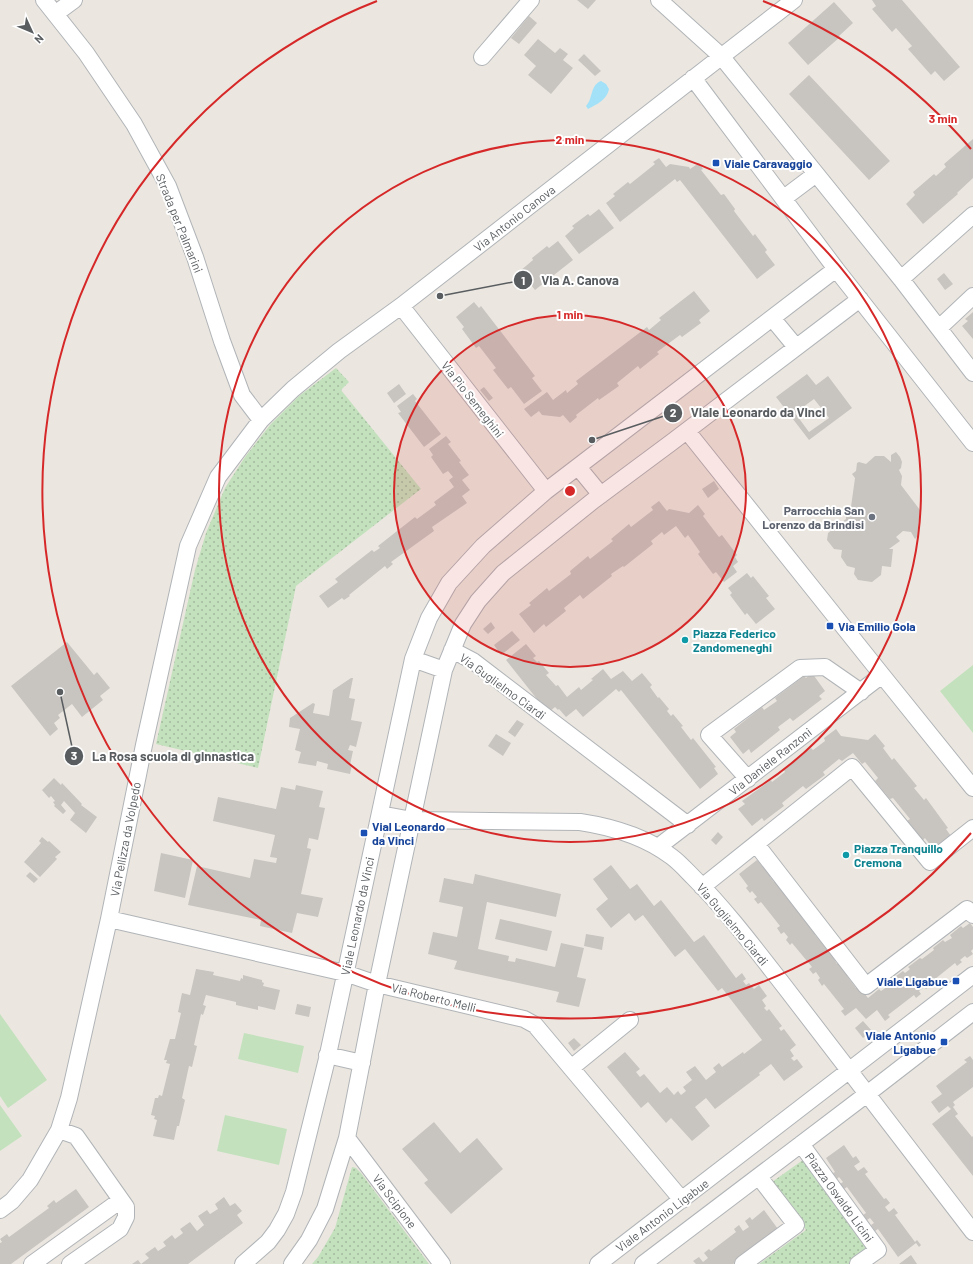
<svg xmlns="http://www.w3.org/2000/svg" width="973" height="1264" font-family="Barlow,sans-serif">
<defs>
<pattern id="grass-dots" width="8" height="8" patternUnits="userSpaceOnUse"><rect width="8" height="8" fill="#c4e1be"/><path d="M2 2h.1M6 6h.1" fill="none" stroke="#a2ba9e" stroke-width="1.8" stroke-linecap="round"/></pattern>
</defs>
<rect width="100%" height="100%" fill="#ebe7e0"/>
<path fill="url(#grass-dots)" d="M336,368L349,382L341,390L421,489L296,586L258,768L156,744L195,570L206,533L225,488L245,457L270,425L299,396Z
M803,1160L869,1251L850,1264H759L806,1230L772,1182Z
M352,1167L356,1168L361,1173L429,1264H312L318,1257L335,1228Z"/>
<path fill="#c4e1be" d="M973,665V733L940,691Z
M0,1014L47,1080L8,1108L0,1096Z
M244,1033L304,1046L298,1073L238,1059Z
M0,1105L22,1136L0,1151Z
M225,1115L287,1129L279,1165L217,1151Z"/>
<path fill="#a3e1f8" d="M601,81L606,84L609,89C607,100 597,104 588,109L586,106C593,99 590,85 601,81Z"/>
<path fill="#c8c4c0" fill-rule="evenodd" d="M577,0H596L588,9Z
M872,0H902L960,67L944,81L935,71L931,75L908,49L912,46L896,28L892,32L872,9L876,6Z
M834,2L853,23L839,36L840,37L808,65L788,43Z
M529,16L537,23L519,44L511,38Z
M538,39L555,53L560,48L568,54L563,60L573,68L551,94L528,75L536,66L524,55Z
M584,54L601,71L595,76L578,60Z
M809,75L890,161L869,180L789,94Z
M973,139V178L957,193L958,194L923,224L906,204L915,195L913,192L934,174L936,176L946,167L944,164Z
M659,158L666,167L670,164L689,167L690,169L699,163L703,169L701,170L721,195L724,194L735,209L734,211L753,236L755,234L767,250L765,252L775,265L757,279L680,180L677,182L675,179L620,222L606,203L615,196L613,194L628,182L630,184L655,164L653,162Z
M599,209L614,228L579,254L565,236L574,228L572,226L588,214L590,216Z
M558,241L573,260L535,290L520,271L533,260L532,258L547,246L549,248Z
M944,273L953,284L945,290L937,279Z
M694,291L710,311L699,320L701,323L682,337L680,335L657,352L659,354L640,369L638,366L617,383L619,386L599,400L598,398L576,415L577,417L570,423L563,415L560,417L542,415L539,411L531,417L524,409L547,392L553,400L566,390L567,393L578,384L576,381L647,327L649,330L661,320L659,318Z
M474,302L479,308L481,306L535,376L532,378L542,391L524,404L511,387L508,389L493,370L496,368L479,346L476,348L462,329L464,327L456,317Z
M973,312V339L962,326L968,321L965,319Z
M807,374L816,385L828,376L852,408L809,440L776,397ZM814,399L829,418L809,432L795,413Z
M399,384L406,394L394,403L387,393Z
M484,387L493,398L489,401L480,390Z
M413,394L417,399L415,401L441,434L424,447L398,413L401,412L397,406Z
M446,436L451,442L448,444L461,461L459,462L469,475L462,480L470,490L462,496L467,503L432,527L434,531L391,562L393,564L387,569L385,566L349,595L350,596L344,600L342,598L328,608L319,596L338,582L335,579L372,550L374,552L380,548L378,546L415,517L417,519L436,505L434,502L454,487L449,480L453,477L448,471L443,474L431,457L433,455L429,449Z
M896,452L900,457L902,462L901,468L899,470L902,476L901,485L920,510L917,537L915,539L911,532L903,531L896,537L900,541L889,549H893L891,567L882,566L881,575L872,582L858,580L854,574L855,568L847,566L841,557L842,550L834,549L827,540L828,533L846,519V515L850,514L855,478L852,474L856,471L857,463L859,462L866,464L875,456H884L891,462V455Z
M714,481L719,489L708,498L702,489Z
M659,501L667,511L669,509L689,513L698,505L705,514L703,516L719,537L722,535L737,555L735,557L738,562L733,566L737,572L724,582L716,572L713,574L698,554L700,552L688,535L685,538L676,526L664,535L662,532L651,541L653,544L624,567L623,566L611,574L612,576L583,599L580,595L564,608L566,611L546,627L544,624L534,633L519,614L531,605L529,603L547,588L549,591L571,574L570,571L588,556L590,559L613,541L611,539L629,524L631,527L653,510L651,507Z
M747,573L751,578L753,576L769,596L766,598L775,609L756,624L747,613L745,615L730,595L732,593L728,588Z
M491,622L495,628L488,634L483,629Z
M512,631L520,640L501,655L494,645Z
M67,642L94,675L97,672L110,688L100,696L103,700L82,717L72,704L58,715L60,718L54,723L58,729L50,736L11,686Z
M526,644L536,656L533,658L537,662L539,661L549,673L546,675L556,686L558,685L567,697L579,687L581,690L593,680L591,679L603,669L611,679L623,671L632,681L642,673L652,685L650,687L658,698L659,697L669,709L667,711L671,716L673,714L683,726L681,727L691,740L693,738L716,767L714,768L718,774L700,789L621,690L619,692L616,689L583,717L576,709L566,717L559,709L558,710L555,707L548,713L506,660Z
M812,673L825,691L819,696L822,699L793,721L790,718L778,727L780,730L751,753L749,749L743,754L730,737L736,732L734,729L762,707L764,710L777,701L775,698L804,676L806,678Z
M351,678H353L349,698L355,699L351,720L362,722L356,747L350,745L348,750L353,751L350,765H352L350,774L327,769L328,764L317,761L316,766L298,763L301,752L295,750L300,729L289,727L290,718L313,703L315,704L313,713L329,716L333,690Z
M517,720L524,724L515,737L508,732Z
M836,729L841,736L868,740L875,734L885,746L883,748L892,760L894,758L917,786L914,788L924,800L926,798L948,828L946,829L951,836L933,849L925,838L922,841L907,821L910,819L893,798L890,799L875,781L878,778L865,762L862,764L853,753L842,761L839,759L823,772L825,775L806,789L803,786L782,803L784,806L764,821L762,818L752,826L738,809L745,804L742,801L771,780L772,782L785,772L784,770L811,748L813,750L825,741L824,738Z
M496,734L511,743L503,756L488,746Z
M54,778L61,785L62,783L82,804L81,805L97,817L86,833L70,820L75,813L64,801L61,805L66,811L63,814L54,806L55,805L53,802L55,801L51,796L49,798L42,790Z
M296,785L323,791L319,807L325,808L318,840L309,838L307,848L311,849L301,894L323,898L318,917L297,913L292,933L260,926L261,920L188,905L197,866L250,878L254,859L276,863L277,858L270,857L275,835L213,821L218,797L276,809L281,787L295,790Z
M718,832L723,837L716,845L711,840Z
M42,837L48,842L49,841L61,852L55,857L57,859L40,877L24,862L41,843L39,841Z
M161,853L193,860L185,898L154,891Z
M757,860L762,866L764,864L773,875L770,877L774,882L776,880L786,892L784,894L793,906L795,904L804,916L802,918L806,922L808,921L817,933L815,935L825,947L827,945L836,957L834,959L837,964L840,962L849,974L847,976L856,988L859,986L868,998L879,989L881,991L894,982L892,979L903,971L905,973L910,969L908,967L920,958L922,959L934,950L933,948L943,940L945,942L952,938L950,935L961,926L963,928L970,923L973,927V949L971,951L973,954L967,958L965,956L960,960L962,962L957,966L955,963L930,983L932,985L926,989L924,987L919,991L921,994L916,998L914,995L888,1015L890,1017L885,1021L877,1010L866,1019L856,1008L845,1016L841,1011L844,1009L824,984L822,986L818,980L820,978L816,972L813,974L809,969L812,967L792,943L790,945L786,940L788,937L784,932L781,934L777,928L780,926L761,902L758,904L754,899L757,897L752,891L750,893L746,888L748,886L739,874Z
M611,865L630,889L637,884L654,906L661,900L694,942L704,935L736,978L742,973L746,979L743,981L746,985L749,983L754,989L759,985L767,996L762,1000L766,1006L764,1008L767,1011L769,1009L782,1026L779,1028L781,1031L784,1029L796,1045L790,1050L794,1056L791,1058L794,1061L797,1059L803,1067L784,1081L771,1064L759,1073L760,1075L715,1109L706,1098L695,1107L710,1126L692,1141L671,1118L666,1123L648,1102L641,1108L607,1067L625,1052L640,1069L636,1072L640,1077L644,1074L660,1093L667,1087L674,1095L678,1091L681,1095L686,1091L683,1087L692,1080L686,1072L695,1066L706,1080L716,1072L713,1068L719,1063L722,1067L743,1052L744,1054L762,1040L722,988L718,991L685,949L675,957L643,915L635,921L629,913L611,928L596,909L608,899L593,879Z
M30,872L38,879L34,883L26,876Z
M475,874L561,894L556,917L487,902L478,949L509,956L508,961L515,962L516,958L555,967L561,943L584,948L577,977L586,979L579,1007L556,1002L559,992L454,969L457,961L428,954L433,932L457,937L463,907L439,902L444,878L473,884Z
M500,919L552,931L547,951L495,939Z
M586,934L604,937L602,950L584,946Z
M196,969L214,972L213,975L240,981L241,978L243,979V975L262,980V982L264,983L263,986L280,990L275,1010L258,1006V1010L236,1005V1002L206,995L203,1005L206,1006L203,1015L201,1014L194,1045L197,1046L192,1067L189,1066L182,1098L185,1100L179,1126H177L174,1140L153,1136L157,1120L154,1119L155,1116L151,1115L155,1098H158L159,1095L162,1096L170,1064L166,1063L167,1060H164L170,1039H175L181,1013L178,1012L182,993L190,995Z
M297,1004L311,1007L309,1017L295,1014Z
M863,1021L872,1031L863,1038L855,1028Z
M574,1038L581,1045L574,1051L568,1043Z
M970,1056L973,1060V1087L953,1102L955,1105L953,1107L958,1114L955,1116L972,1137L973,1136V1176L932,1124L951,1109L948,1106L939,1113L931,1102L942,1094L936,1086L967,1062L964,1060Z
M434,1122L460,1153L477,1138L503,1169L451,1214L424,1183L428,1180L402,1149Z
M844,1145L853,1158L856,1156L860,1162L854,1166L858,1171L864,1167L868,1172L865,1174L884,1199L886,1198L890,1203L885,1207L889,1212L894,1208L898,1213L895,1215L915,1242L917,1240L921,1245L919,1247L916,1243L898,1257L878,1229L875,1231L871,1225L874,1223L870,1218L867,1220L863,1215L866,1213L847,1187L844,1189L840,1184L843,1182L839,1177L837,1179L833,1173L835,1172L826,1158Z
M76,1189L89,1207L11,1264H0V1243L2,1242L0,1239L7,1234L9,1237L49,1208L47,1206L54,1200L56,1203Z
M224,1197L230,1206L235,1203L242,1211L237,1215L243,1223L188,1264H132L138,1260L141,1264L149,1258L145,1254L155,1247L158,1251L166,1246L163,1242L172,1235L175,1239L183,1233L180,1229L190,1222L197,1231L204,1225L198,1216L207,1210L210,1214L218,1209L215,1204Z
M764,1210L778,1229L733,1264H696L693,1261L699,1257L703,1262L708,1258L704,1253L709,1249L711,1251L736,1232L734,1229L739,1225L743,1231L749,1227L745,1221L750,1217L752,1220Z
M911,1255L917,1264H899Z"/>
<g fill="none" stroke-linecap="round" stroke-linejoin="round">
<g stroke="#b1b4b7" stroke-width="18">
<path id="minor" d="M44,0L86,53L134,124L168,186L195,257L222,341L242,395L261,420
M659,0L721,56L901,279L973,373
M55,14L74,0
M482,57L531,0
M693,78L836,269L973,443
M784,198L816,174
M901,279L973,215
M401,306L546,491
M772,318L796,347
M939,328L973,296
M687,431L882,675L973,788
M578,467L601,495
M452,650L473,661L688,825
M413,659L444,670
M748,779L709,735L800,668L825,667L861,692
M380,814L412,820L580,822C613,827 645,836 672,857C680,863 687,871 694,878C727,911 756,950 785,987C848,1068 910,1150 973,1232
M756,844L866,986L967,909L973,915
M658,847L882,675
M702,887L852,767L930,862L973,828
M109,919L345,973L377,984L524,1019L535,1025L682,1200
M327,1055L362,1063
M571,1068L630,1020
M59,1130L76,1136L126,1207V1217L120,1229L70,1264
M347,1138L442,1264
M801,1144L878,1250L858,1264
M0,1210L12,1201L30,1180L59,1130L69,1098L109,919L144,745L188,546L218,477L261,420L293,389L339,351L401,306L794,0
M32,1264L121,1200
M243,1264L268,1242L277,1230L286,1214L294,1192L327,1059L413,659L429,618L449,583L483,546L546,491L836,269
M292,1264L309,1240L325,1209L347,1138L377,984L444,670L463,624L478,601L503,573L594,500L672,442L860,299
M598,1264L973,975
M643,1264L867,1094L973,1012
M743,1264L796,1225L759,1177"/>
</g>
<use href="#minor" stroke="#fff" stroke-width="16"/>
</g>
<circle cx="570" cy="491" r="176" fill="#d62828" fill-opacity=".12"/>
<g fill="none" stroke="#d62828" stroke-width="2">
<circle cx="570" cy="491" r="176"/>
<circle cx="570" cy="491" r="351"/>
<path d="M971 833A527 527 0 1 1 377 1M763 1A527 527 0 0 1 971 149"/>
</g>
<g fill="#1a4fb4" stroke="#fff" stroke-width="1.5">
<rect x="712" y="159" width="8" height="8" rx="2"/>
<rect x="826" y="622" width="8" height="8" rx="2"/>
<rect x="360" y="829" width="8" height="8" rx="2"/>
<rect x="952" y="977" width="8" height="8" rx="2"/>
<rect x="940" y="1038" width="8" height="8" rx="2"/>
</g>
<circle fill="#6b7280" stroke="#fff" stroke-width="1.5" cx="872" cy="517" r="4"/>
<g fill="#0f9aa8" stroke="#fff" stroke-width="1.5">
<circle cx="685" cy="640" r="4"/>
<circle cx="846" cy="855" r="4"/>
</g>
<g text-anchor="middle" dominant-baseline="central" stroke-width="4" stroke-linejoin="round" paint-order="stroke">
<g font-size="12" font-weight="bold" fill="#164399" stroke="#fff" text-anchor="start">
<text x="724" y="163">Viale Caravaggio</text>
<text x="838" y="626">Via Emilio Gola</text>
<text x="372" y="826">Vial Leonardo<tspan x="372" dy="14">da Vinci</tspan></text>
<text x="948" y="981" text-anchor="end">Viale Ligabue</text>
<text x="936" y="1035" text-anchor="end">Viale Antonio<tspan x="936" dy="14">Ligabue</tspan></text>
</g>
<g font-size="12" fill="#595d60" stroke="#fff">
<text transform="translate(514 218) rotate(-38)">Via Antonio Canova</text>
<text transform="translate(180 223) rotate(68)">Strada per Palmarini</text>
<text transform="translate(473 399) rotate(52)">Via Pio Semeghini</text>
<text transform="translate(503 686) rotate(36)">Via Guglielmo Ciardi</text>
<text transform="translate(770 761) rotate(-38)">Via Daniele Ranzoni</text>
<text transform="translate(125 839) rotate(-79)">Via Pellizza da Volpedo</text>
<text transform="translate(357 916) rotate(-78)">Viale Leonardo da Vinci</text>
<text transform="translate(733 924) rotate(50)">Via Guglielmo Ciardi</text>
<text transform="translate(434 997) rotate(14)">Via Roberto Melli</text>
<text transform="translate(840 1197) rotate(54)">Piazza Osvaldo Licini</text>
<text transform="translate(395 1201) rotate(53)">Via Scipione</text>
<text transform="translate(662 1215) rotate(-37)">Viale Antonio Ligabue</text>
</g>
<g font-size="12" font-weight="bold" fill="#5b616d" stroke="#fff" text-anchor="end">
<text x="864" y="510">Parrocchia San<tspan x="864" dy="14">Lorenzo da Brindisi</tspan></text>
</g>
<g font-size="12" font-weight="bold" fill="#0d838f" stroke="#fff" text-anchor="start">
<text x="693" y="633">Piazza Federico<tspan x="693" dy="14">Zandomeneghi</tspan></text>
<text x="854" y="848">Piazza Tranquillo<tspan x="854" dy="14">Cremona</tspan></text>
</g>
</g>
<circle cx="570" cy="491" r="6" fill="#d62828" stroke="#fff" stroke-width="2"/>
<g font-size="12" text-anchor="middle" font-weight="bold" fill="#d62828" stroke="#fff" stroke-width="4" stroke-linejoin="round" paint-order="stroke">
<text x="943" y="123">3 min</text>
<text x="570" y="144">2 min</text>
<text x="570" y="319">1 min</text>
</g>
<path fill="none" stroke="#595d60" stroke-width="1.5" d="M440 296L523 280M592 440L673 413M60 692L74 756"/>
<g fill="#595d60" stroke="#fff" stroke-width="1.5">
<circle cx="440" cy="296" r="4"/>
<circle cx="592" cy="440" r="4"/>
<circle cx="60" cy="692" r="4"/>
<circle cx="523" cy="280" r="10"/>
<circle cx="673" cy="413" r="10"/>
<circle cx="74" cy="756" r="10"/>
</g>
<g font-size="12" text-anchor="middle" font-weight="bold" fill="#fff">
<text x="523" y="285">1</text>
<text x="673" y="417">2</text>
<text x="74" y="760">3</text>
</g>
<g font-size="13" text-anchor="middle" font-weight="bold" fill="#595d60" stroke="#fff" stroke-width="4" stroke-linejoin="round" paint-order="stroke">
<text x="580" y="285">Via A. Canova</text>
<text x="758" y="417">Viale Leonardo da Vinci</text>
<text x="173" y="761">La Rosa scuola di ginnastica</text>
</g>
<g transform="translate(32 32) rotate(134)" stroke="#ffffff" stroke-width="3" paint-order="stroke">
<path d="M0-3L7 15L0 10L-7 15Z" fill="#595d60"/>
<text y="-6" font-size="11" font-weight="bold" text-anchor="middle" fill="#595d60">N</text>
</g>
</svg>
